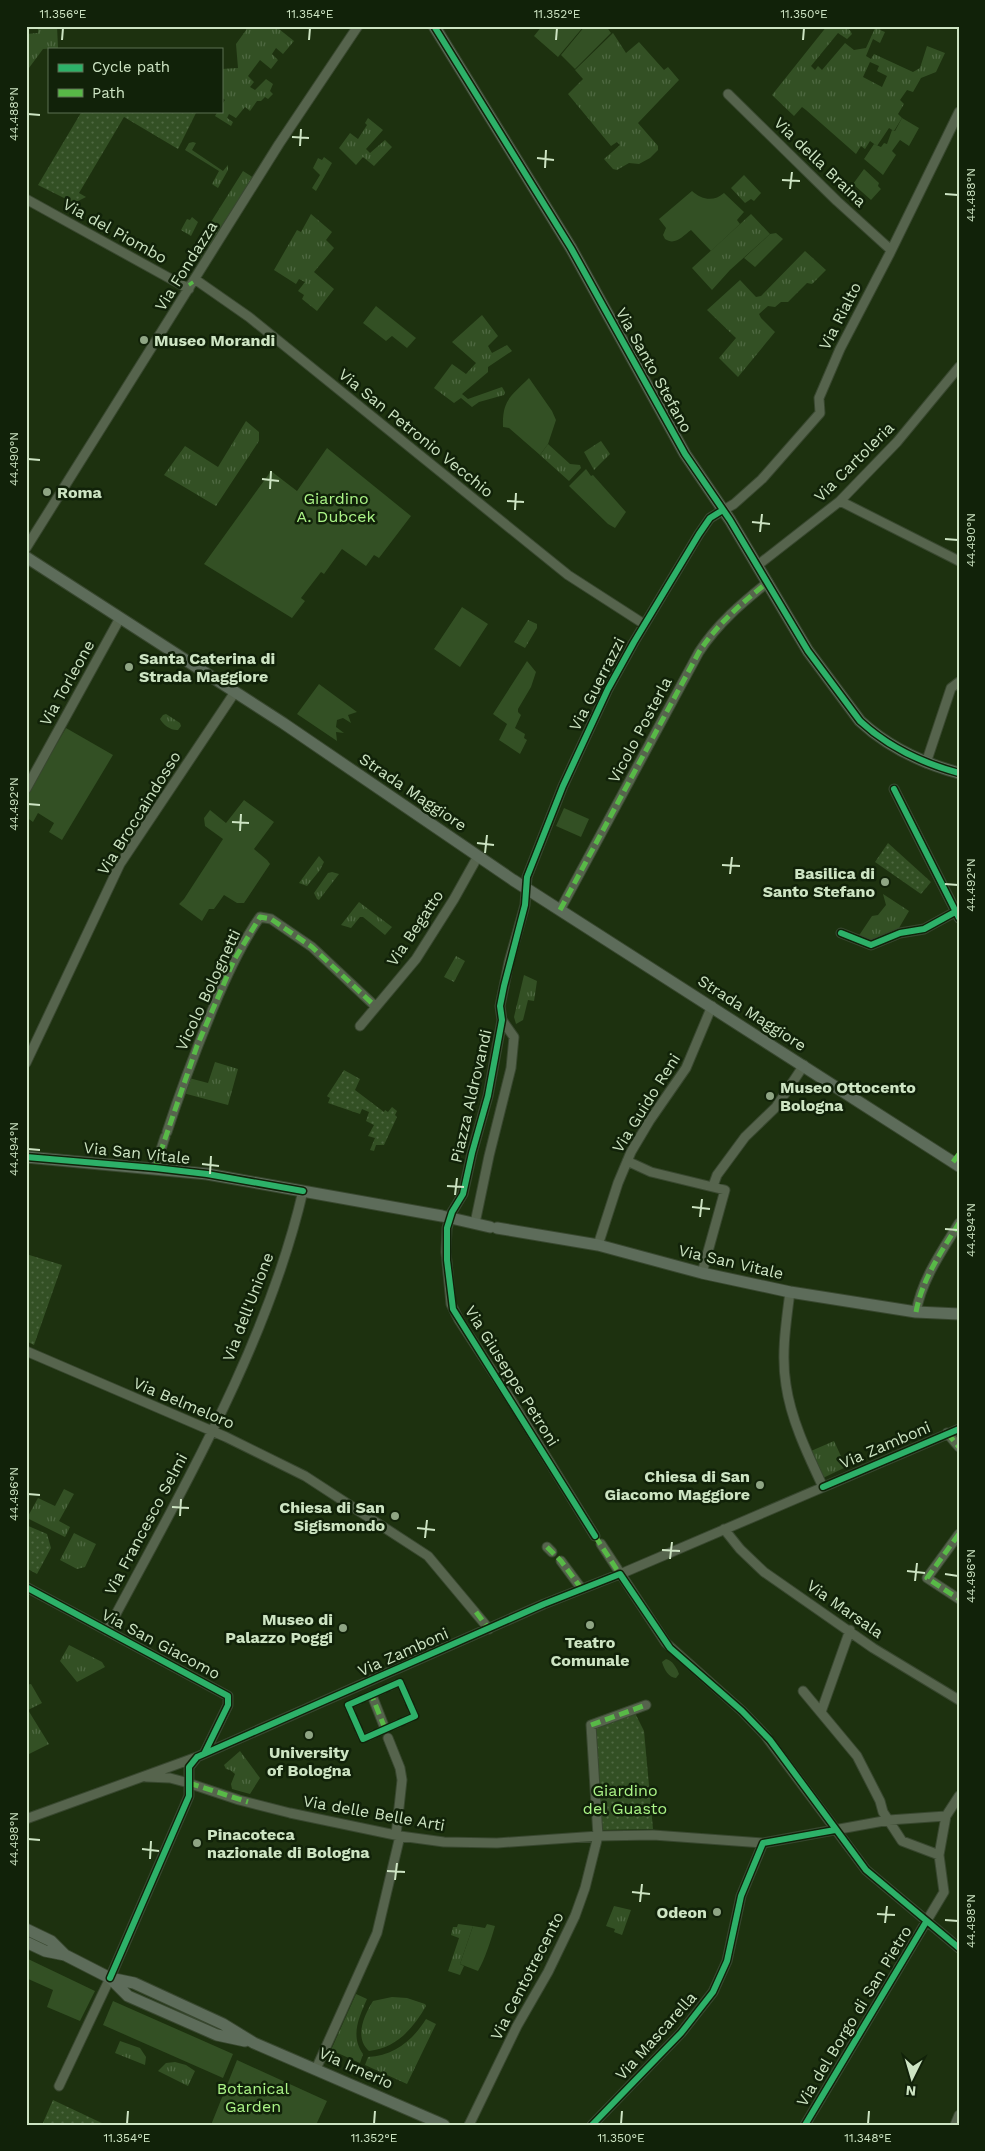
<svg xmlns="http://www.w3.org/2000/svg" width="985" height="2151" font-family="'Work Sans',sans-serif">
<defs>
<pattern id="grass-tufts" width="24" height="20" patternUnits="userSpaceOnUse" patternTransform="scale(1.25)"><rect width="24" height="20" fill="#335024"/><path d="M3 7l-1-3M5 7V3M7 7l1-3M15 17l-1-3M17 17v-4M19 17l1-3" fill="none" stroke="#4f6942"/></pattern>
<pattern id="park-dots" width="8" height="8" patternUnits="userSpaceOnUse" patternTransform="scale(1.25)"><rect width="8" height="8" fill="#335024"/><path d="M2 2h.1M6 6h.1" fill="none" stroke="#4f6942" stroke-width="1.8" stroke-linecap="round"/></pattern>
</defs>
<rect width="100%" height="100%" fill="#1d310f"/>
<path fill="url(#grass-tufts)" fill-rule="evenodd" d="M57,26L58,48L43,49L26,72V34L38,33V28Z
M249,26H280L279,29L294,41L283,54L276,48L272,54L278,60L271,69L260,60L248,76L254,82L250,87L255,90L266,79L273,84L270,91L273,94L268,99L265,97L261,101H257L250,111L245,107L236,118L229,114L227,118L233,122L231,126L215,116L218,111H221V106L225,100L221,97V69L238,68L236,44Z
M827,26C837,26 848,24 852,34L847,39L838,33L811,66L815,70L818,66L822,70L845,43L854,50L866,48L876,26H882L880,30L885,32L880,43L873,39L866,56L871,59L874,54L913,72L920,68L927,46L945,53L936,72L921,78L913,92L907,90L900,100L904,104L898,114L902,118L894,131L889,128L877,146L870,141L865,149L861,146L856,154L806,110L802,107L794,116L772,95ZM870,62L879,66L877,71L887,76L882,87L863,77Z
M613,33L626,53L639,42L664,70L668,67L679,80L638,123L658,146V150L650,158L639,164L629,163L617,170L613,169L604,159L620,145L617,142L611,146L568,94L583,79L575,70Z
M368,118L383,130L366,149L370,153L385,140L392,147L374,166L363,157L356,165L339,148L350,133L358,139L367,125L365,123Z
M193,142L196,143L192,150L223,171L228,165V170L218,188L212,184L219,171L185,150L189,143Z
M243,171L254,178L212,248L208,246L200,259L193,255L199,241Z
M744,175L761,193L754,201L751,199L745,203L731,188Z
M311,214L332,232L326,240L334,248L314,272L334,289L317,311L302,299L304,295L298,291L305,282L299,279L296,284L274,270L297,230L301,232Z
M751,214L770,234L730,270L712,290L692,268Z
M192,217L198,222L191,236L181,230L187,219L190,220Z
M805,251L826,270L812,284L807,283L788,302H781L775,307L768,306L759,314L761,318L775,332L738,377L719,358L736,338L707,310L740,280L756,297L761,296Z
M482,315L498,336L488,346L492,353L507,345L512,351L488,367V372L462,394L468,399L502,387L505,392L504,395L479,402L472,407L461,398L454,403L434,388L452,364L466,374L476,363L452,342Z
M246,421L259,432V441L216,506L164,475L185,446L218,467Z
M601,441L610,454L594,470L584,452Z
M548,444L570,464L580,465L581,468L569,481L540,455Z
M528,620L537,624V628L525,648L514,642Z
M166,714L180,723L181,726L178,730C172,731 163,725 160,719L163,715Z
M319,856L324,862L320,870L307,886L299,883Z
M332,872L339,874L319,900L317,899L314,893L328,873Z
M883,894L909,911L899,928L869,942L858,937L872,916L878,915L886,905Z
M359,902L392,927L385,935L363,917H360L351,928L341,925Z
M456,956L465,961L454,982L444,977Z
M524,975L537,981L534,1001L528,1000L523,1020L516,1024L514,1017Z
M215,1062L238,1069L228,1105L183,1093L189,1078L208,1083Z
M834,1441L846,1467L823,1478L811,1451Z
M64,1489L74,1494L59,1521L70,1527L65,1537L27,1518L38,1498L55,1506Z
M74,1533L96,1544L85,1567L77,1569L60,1560Z
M69,1645L102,1662L105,1667L77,1682L60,1661Z
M666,1659C672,1660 677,1668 679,1674L676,1678C669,1678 664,1669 662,1662Z
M31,1684L42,1703L28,1710L49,1744L29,1754L26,1749V1685Z
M240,1751L260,1778L250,1794L232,1789L231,1784L235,1774L230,1770L226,1769L224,1765Z
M614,1906L631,1910L622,1935L614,1932L615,1929L606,1926Z
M458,1924L473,1926L460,1964L464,1966L460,1975L448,1971L459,1938L451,1935L453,1927H457Z
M356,1994L367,1999C359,2017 350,2036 363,2054L360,2063L331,2050Z
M392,1997L407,1998L425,2004L426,2006C413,2029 396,2048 369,2051C354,2038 364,2015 373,2001Z
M426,2019L436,2024L407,2084L365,2065L368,2057C394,2056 413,2040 426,2019Z
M120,2041L140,2048L146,2057L145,2065L115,2053Z
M175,2062L186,2065L195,2071L188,2086L158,2071L166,2063Z"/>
<path fill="url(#park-dots)" d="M82,111H197L178,149L124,117L79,193L86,197L74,203L38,185Z
M888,843L931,882L921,894L875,862Z
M344,1070L360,1079L355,1090L384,1112L385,1110L388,1112L392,1107L397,1111L395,1115L397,1117L384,1145H376L374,1151L370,1150L375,1138L368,1136L374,1125L366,1121L369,1112L362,1109L360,1114L328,1103L330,1098L327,1096Z
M26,1254L62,1265L34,1345L26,1341Z
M26,1525L47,1534L51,1548L37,1574L26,1568Z
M634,1711L644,1731L653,1829L600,1830L594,1726Z
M53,2100L106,2125H42Z"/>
<path fill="#335024" d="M542,26H584L558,57L534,36Z
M585,26H606L611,33L575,69L561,55Z
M902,118L919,128L909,146L900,140L892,151L896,155L883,175L864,159L874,144L881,147L884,143L887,144L892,130L895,131Z
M324,157L332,163L316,191L312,188L320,175L313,168L318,158L322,160Z
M864,169L879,183L878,186L881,189L871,200L853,184Z
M692,191C702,200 714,202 724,193L744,212L737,220L740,224L711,251L691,230C683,236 675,246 665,239L663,235L666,228L659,219Z
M776,233L783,239L755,267L744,258L770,234Z
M376,306L416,338L407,348L392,336L386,341L363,323Z
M529,378L552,411L556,420L548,444L540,455L509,428L503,427C502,400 511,396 529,378Z
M327,448L411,516L379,558L374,555L366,566L342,549L324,574L321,572L301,598L305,601L292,618L204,564L271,471L297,491Z
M586,469L591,476L593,475L626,512L615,528L608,524L569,486Z
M462,607L488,624L460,667L434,649Z
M527,661L536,672L531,687L518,709V712L521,715L515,728L525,734L524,738L527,740L520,754L499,740L507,724L493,714Z
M319,684L357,712L348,715L351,723L343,718L337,720L336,727L344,733L336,732L337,741L297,714Z
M66,728L113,755L62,840L49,832L54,823L38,813L33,822L26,817V796Z
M244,800L274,822L254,849L267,860L270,864L244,903H237L224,895L214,909H209L202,921L179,904L184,899L223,839L205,826L204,818L210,810L226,823Z
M564,808L589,819L581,837L556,826Z
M487,1924L495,1926C491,1940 485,1959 478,1971L460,1964L473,1926L485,1928Z
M26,1958L95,1991L80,2021L47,2007L53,1990L26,1978Z
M113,2001L233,2054L223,2078L103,2025Z
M237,2060L327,2101L316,2125H211Z"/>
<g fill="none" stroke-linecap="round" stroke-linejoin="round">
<path stroke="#374c2a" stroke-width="9" stroke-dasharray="9 4.5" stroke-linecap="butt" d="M400,1682L415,1716L363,1739L348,1705Z"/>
<g stroke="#38472f" stroke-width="11">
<path id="street" d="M728,94L837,201L891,250
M26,199L189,289
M196,280L249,317L568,575L644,624
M840,501L959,561
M26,548L279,144L358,26
M758,565L840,501L897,442L959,367
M926,763L951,688L959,682
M26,789L120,618
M894,789L959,918
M560,910L699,652C718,623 742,603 768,582
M841,933L871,945L900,933L924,929L955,912
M502,1020L488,1096L472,1153L463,1194L452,1212L447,1228L446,1252L451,1304L459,1320L510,1398L595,1536
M360,1026L416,959L454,899L478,856
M26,1063L120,864L235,692
M167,1132C181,1089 197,1047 214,1006C227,975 241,944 260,917L271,919L312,947L375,1006
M627,1161L651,1172L725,1190L702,1273
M155,1168L165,1137
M713,1186L717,1175L745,1137L776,1107L804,1065
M475,1223L489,1156L511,1068L514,1037L502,1020L500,1006L509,962L525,905L527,877L563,786L608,689L634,642L699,534L710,518L734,504L762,479L820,413L819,398L840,349L889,255L959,112
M598,1245L618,1183L631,1152L650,1120L686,1068L712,1006
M790,1292C786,1323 781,1355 786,1385C791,1420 808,1455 823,1487
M916,1312C922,1279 942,1251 959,1223
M26,1351L226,1437L305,1476L428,1556L489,1629
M947,1433L959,1447
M724,1529L740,1549L764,1572L873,1648L959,1700
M959,1534L927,1578L959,1599
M601,1544L666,1643L742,1711L765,1735L866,1870L959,1948
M547,1547L552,1552
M561,1561L581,1588
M26,1587L228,1696V1705L205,1752
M107,1631C181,1491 267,1346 303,1191
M803,1691L857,1756L880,1801L883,1812L902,1841L939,1855
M373,1698L384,1726
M821,1712L850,1630
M388,1738L400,1768L402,1780L396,1835
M146,1777L170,1778L185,1782L239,1800L290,1813L400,1836L444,1842L497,1843L598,1836L653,1835L763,1843L889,1820L946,1816
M26,1819L197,1757L544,1604L625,1572L959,1429
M316,2069L377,1933L400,1836
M59,2086L110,1978L189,1796V1767L197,1757
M469,2125L517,2026L548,1972L575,1916L585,1888L598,1836L591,1725L646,1705
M592,2125L681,2033L713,1992L727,1961L741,1896L763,1843
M805,2125L926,1922L944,1892L939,1855L946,1816L959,1796
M955,2125L959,2115"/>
</g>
<g stroke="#38472f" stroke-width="13">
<path id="secondary" d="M434,26L571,248L685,454L730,520L808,651L860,721C888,747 922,763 959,773
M26,557L283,723L513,880L959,1166
M26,1157L207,1174L442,1216L490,1227
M497,1228L598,1245L702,1273L790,1292L916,1312L959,1314
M26,1929L51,1941L65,1955
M26,1942L45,1951L65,1955L110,1978L134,1983L223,2024L254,2043L444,2125
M110,1978L128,1996L217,2035L245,2041"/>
</g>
<use href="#street" stroke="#56644d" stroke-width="9"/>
<use href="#secondary" stroke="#5d6c5a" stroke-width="11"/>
<path stroke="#58b947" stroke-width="5" stroke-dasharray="10 5" stroke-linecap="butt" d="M190,282L192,285
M560,910L699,652C718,623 742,603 768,582
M953,1162L959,1154
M155,1168L197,1046L234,960L260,917L271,919L312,947L375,1006
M916,1312C922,1279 942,1251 959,1223
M947,1433L959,1447
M959,1534L927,1578L959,1599
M595,1536L621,1576
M547,1547L561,1561L581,1588
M476,1612L489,1629
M370,1691L384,1726
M591,1725L646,1705
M189,1783L248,1802"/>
<g stroke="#112209" stroke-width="9">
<path id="cycleway" d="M434,26L571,248L685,454L730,520L808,651L860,721C888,747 922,763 959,773
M894,789L959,918
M841,933L871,945L900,933L924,929L955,912
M26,1157L155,1168L207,1174L303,1191
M823,1487L959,1429
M595,1536L453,1309L447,1260V1228L452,1212L463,1194L472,1153L488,1096L502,1020L500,1006L504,986L525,905L527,877L563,786L608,689L634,642L699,534L710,518L723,510
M26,1587L228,1696V1705L205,1752
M400,1682L415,1716L363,1739L348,1705Z
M110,1978L189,1796V1767L197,1757L544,1604L620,1574L670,1648L742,1711L770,1740L866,1870L959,1948
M592,2125L681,2033L713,1992L727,1961L741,1896L763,1843L835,1830
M805,2125L926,1922"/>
</g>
<use href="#cycleway" stroke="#2db169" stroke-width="6"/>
</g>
<path fill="none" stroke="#cde4c3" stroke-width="2" d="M62,40L63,28M309,40L310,28M556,40L557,28M803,40L804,28M28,114L40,115M292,137L309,138M300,146L301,129M537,158L554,160M545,168L546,150M782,180L800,181M790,189L792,172M945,194L958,195M28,459L40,460M262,479L279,481M270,489L271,471M507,501L524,502M515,510L516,493M752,522L770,524M760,532L762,514M945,539L958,540M28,804L40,805M232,822L249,823M240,831L241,814M477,843L494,845M485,853L487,835M722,865L740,866M730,874L732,857M945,884L958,885M28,1149L40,1150M202,1164L219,1166M210,1174L211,1156M447,1186L464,1187M455,1195L457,1178M692,1207L710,1209M700,1217L702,1199M945,1229L958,1230M28,1494L40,1495M172,1507L189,1508M180,1516L181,1499M417,1528L435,1530M425,1538L427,1520M662,1550L680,1551M670,1559L672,1542M907,1571L925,1573M945,1574L958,1576M915,1581L917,1563M28,1839L40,1840M142,1849L159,1851M150,1859L151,1841M387,1871L405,1872M395,1880L397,1863M632,1892L650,1894M640,1902L642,1884M877,1914L895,1915M945,1920L958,1921M885,1923L887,1906M127,2124L128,2111M374,2124L375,2111M621,2124L622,2111M868,2124L869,2111"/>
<g fill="#8fa584" stroke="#112209" stroke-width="2">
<circle cx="144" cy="340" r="5"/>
<circle cx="47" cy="492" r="5"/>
<circle cx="129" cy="667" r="5"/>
<circle cx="885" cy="882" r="5"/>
<circle cx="770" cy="1096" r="5"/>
<circle cx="760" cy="1485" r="5"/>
<circle cx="395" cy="1516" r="5"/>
<circle cx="590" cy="1625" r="5"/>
<circle cx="343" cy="1628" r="5"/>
<circle cx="309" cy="1735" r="5"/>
<circle cx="197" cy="1843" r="5"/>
<circle cx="717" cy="1912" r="5"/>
</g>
<g text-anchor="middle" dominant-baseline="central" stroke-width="5" stroke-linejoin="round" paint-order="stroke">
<g font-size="16" fill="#cde4c3" stroke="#112209">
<text transform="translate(820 162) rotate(44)">Via della Braina</text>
<text transform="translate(115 231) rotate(29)">Via del Piombo</text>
<text transform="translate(186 266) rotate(-58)">Via Fondazza</text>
<text transform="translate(840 316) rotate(-63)">Via Rialto</text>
<text transform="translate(654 370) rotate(61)">Via Santo Stefano</text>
<text transform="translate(416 433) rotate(39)">Via San Petronio Vecchio</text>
<text transform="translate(854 462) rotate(-45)">Via Cartoleria</text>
<text transform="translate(67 683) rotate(-61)">Via Torleone</text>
<text transform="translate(597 684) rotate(-63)">Via Guerrazzi</text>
<text transform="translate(640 730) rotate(-62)">Vicolo Posterla</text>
<text transform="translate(413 792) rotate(34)">Strada Maggiore</text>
<text transform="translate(139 813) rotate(-58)">Via Broccaindosso</text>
<text transform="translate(415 928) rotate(-56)">Via Begatto</text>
<text transform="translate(208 990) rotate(-65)">Vicolo Bolognetti</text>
<text transform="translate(752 1013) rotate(33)">Strada Maggiore</text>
<text transform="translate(471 1096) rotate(-77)">Piazza Aldrovandi</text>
<text transform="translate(646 1103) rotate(-58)">Via Guido Reni</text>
<text transform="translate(137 1153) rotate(6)">Via San Vitale</text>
<text transform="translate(731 1262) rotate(13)">Via San Vitale</text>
<text transform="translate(248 1307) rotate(-69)">Via dell'Unione</text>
<text transform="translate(512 1376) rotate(58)">Via Giuseppe Petroni</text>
<text transform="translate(184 1403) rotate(23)">Via Belmeloro</text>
<text transform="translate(885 1445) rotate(-23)">Via Zamboni</text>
<text transform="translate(146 1524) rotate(-62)">Via Francesco Selmi</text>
<text transform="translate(845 1609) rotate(35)">Via Marsala</text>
<text transform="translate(161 1644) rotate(28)">Via San Giacomo</text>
<text transform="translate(403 1652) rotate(-24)">Via Zamboni</text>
<text transform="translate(374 1813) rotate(10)">Via delle Belle Arti</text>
<text transform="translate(527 1976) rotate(-63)">Via Centotrecento</text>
<text transform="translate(854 2016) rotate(-59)">Via del Borgo di San Pietro</text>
<text transform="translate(656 2036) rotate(-48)">Via Mascarella</text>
<text transform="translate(356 2068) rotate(24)">Via Irnerio</text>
</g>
<g font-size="16" font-weight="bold" fill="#cde4c3" stroke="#112209" text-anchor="start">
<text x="154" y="340">Museo Morandi</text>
<text x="57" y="492">Roma</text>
<text x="139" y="658">Santa Caterina di<tspan x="139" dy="18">Strada Maggiore</tspan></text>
<text x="875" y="873" text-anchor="end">Basilica di<tspan x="875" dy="18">Santo Stefano</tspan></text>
<text x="780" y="1087">Museo Ottocento<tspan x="780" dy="18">Bologna</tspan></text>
<text x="750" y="1476" text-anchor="end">Chiesa di San<tspan x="750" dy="18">Giacomo Maggiore</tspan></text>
<text x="385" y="1507" text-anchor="end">Chiesa di San<tspan x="385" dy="18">Sigismondo</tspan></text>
<text x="333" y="1619" text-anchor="end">Museo di<tspan x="333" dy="18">Palazzo Poggi</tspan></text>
<text x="590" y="1642" text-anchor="middle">Teatro<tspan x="590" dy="18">Comunale</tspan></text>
<text x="309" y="1752" text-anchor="middle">University<tspan x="309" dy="18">of Bologna</tspan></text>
<text x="207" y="1834">Pinacoteca<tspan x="207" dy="18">nazionale di Bologna</tspan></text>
<text x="707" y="1912" text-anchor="end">Odeon</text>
</g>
<g font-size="16" fill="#abf487" stroke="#112209">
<text x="336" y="498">Giardino<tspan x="336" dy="18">A. Dubcek</tspan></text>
<text x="625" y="1790">Giardino<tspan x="625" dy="18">del Guasto</tspan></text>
<text x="253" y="2088">Botanical<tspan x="253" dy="18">Garden</tspan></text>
</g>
</g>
<rect width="985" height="2151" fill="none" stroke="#112209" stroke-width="55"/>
<rect x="48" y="48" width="175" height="65" fill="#112209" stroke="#5c7053"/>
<rect x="58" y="64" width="25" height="8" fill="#2db169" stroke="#5c7053"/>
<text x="92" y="72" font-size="15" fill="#cde4c3">Cycle path</text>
<rect x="58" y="89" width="25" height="8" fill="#58b947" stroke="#5c7053"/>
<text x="92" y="98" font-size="15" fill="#cde4c3">Path</text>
<g transform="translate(912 2078) rotate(185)" stroke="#112209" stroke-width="4" paint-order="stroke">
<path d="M0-4L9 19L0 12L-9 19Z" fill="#cde4c3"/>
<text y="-8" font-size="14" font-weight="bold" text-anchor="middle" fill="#cde4c3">N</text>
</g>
<rect x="28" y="28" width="930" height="2096" fill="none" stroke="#cde4c3" stroke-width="2"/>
<g font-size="12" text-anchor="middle" fill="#cde4c3">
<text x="63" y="18">11.356°E</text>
<text x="310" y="18">11.354°E</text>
<text x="557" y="18">11.352°E</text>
<text x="804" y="18">11.350°E</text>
<text transform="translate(14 114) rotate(-90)" y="4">44.488°N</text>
<text transform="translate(971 195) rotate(-90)" y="4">44.488°N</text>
<text transform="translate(14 459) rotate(-90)" y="4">44.490°N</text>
<text transform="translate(971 540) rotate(-90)" y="4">44.490°N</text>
<text transform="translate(14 804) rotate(-90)" y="4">44.492°N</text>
<text transform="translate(971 885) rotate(-90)" y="4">44.492°N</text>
<text transform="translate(14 1149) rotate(-90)" y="4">44.494°N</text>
<text transform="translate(971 1230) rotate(-90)" y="4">44.494°N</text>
<text transform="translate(14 1494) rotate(-90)" y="4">44.496°N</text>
<text transform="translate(971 1576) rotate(-90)" y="4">44.496°N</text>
<text transform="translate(14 1839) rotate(-90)" y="4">44.498°N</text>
<text transform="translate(971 1921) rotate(-90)" y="4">44.498°N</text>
<text x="127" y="2142">11.354°E</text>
<text x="374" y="2142">11.352°E</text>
<text x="621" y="2142">11.350°E</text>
<text x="868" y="2142">11.348°E</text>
</g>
</svg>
